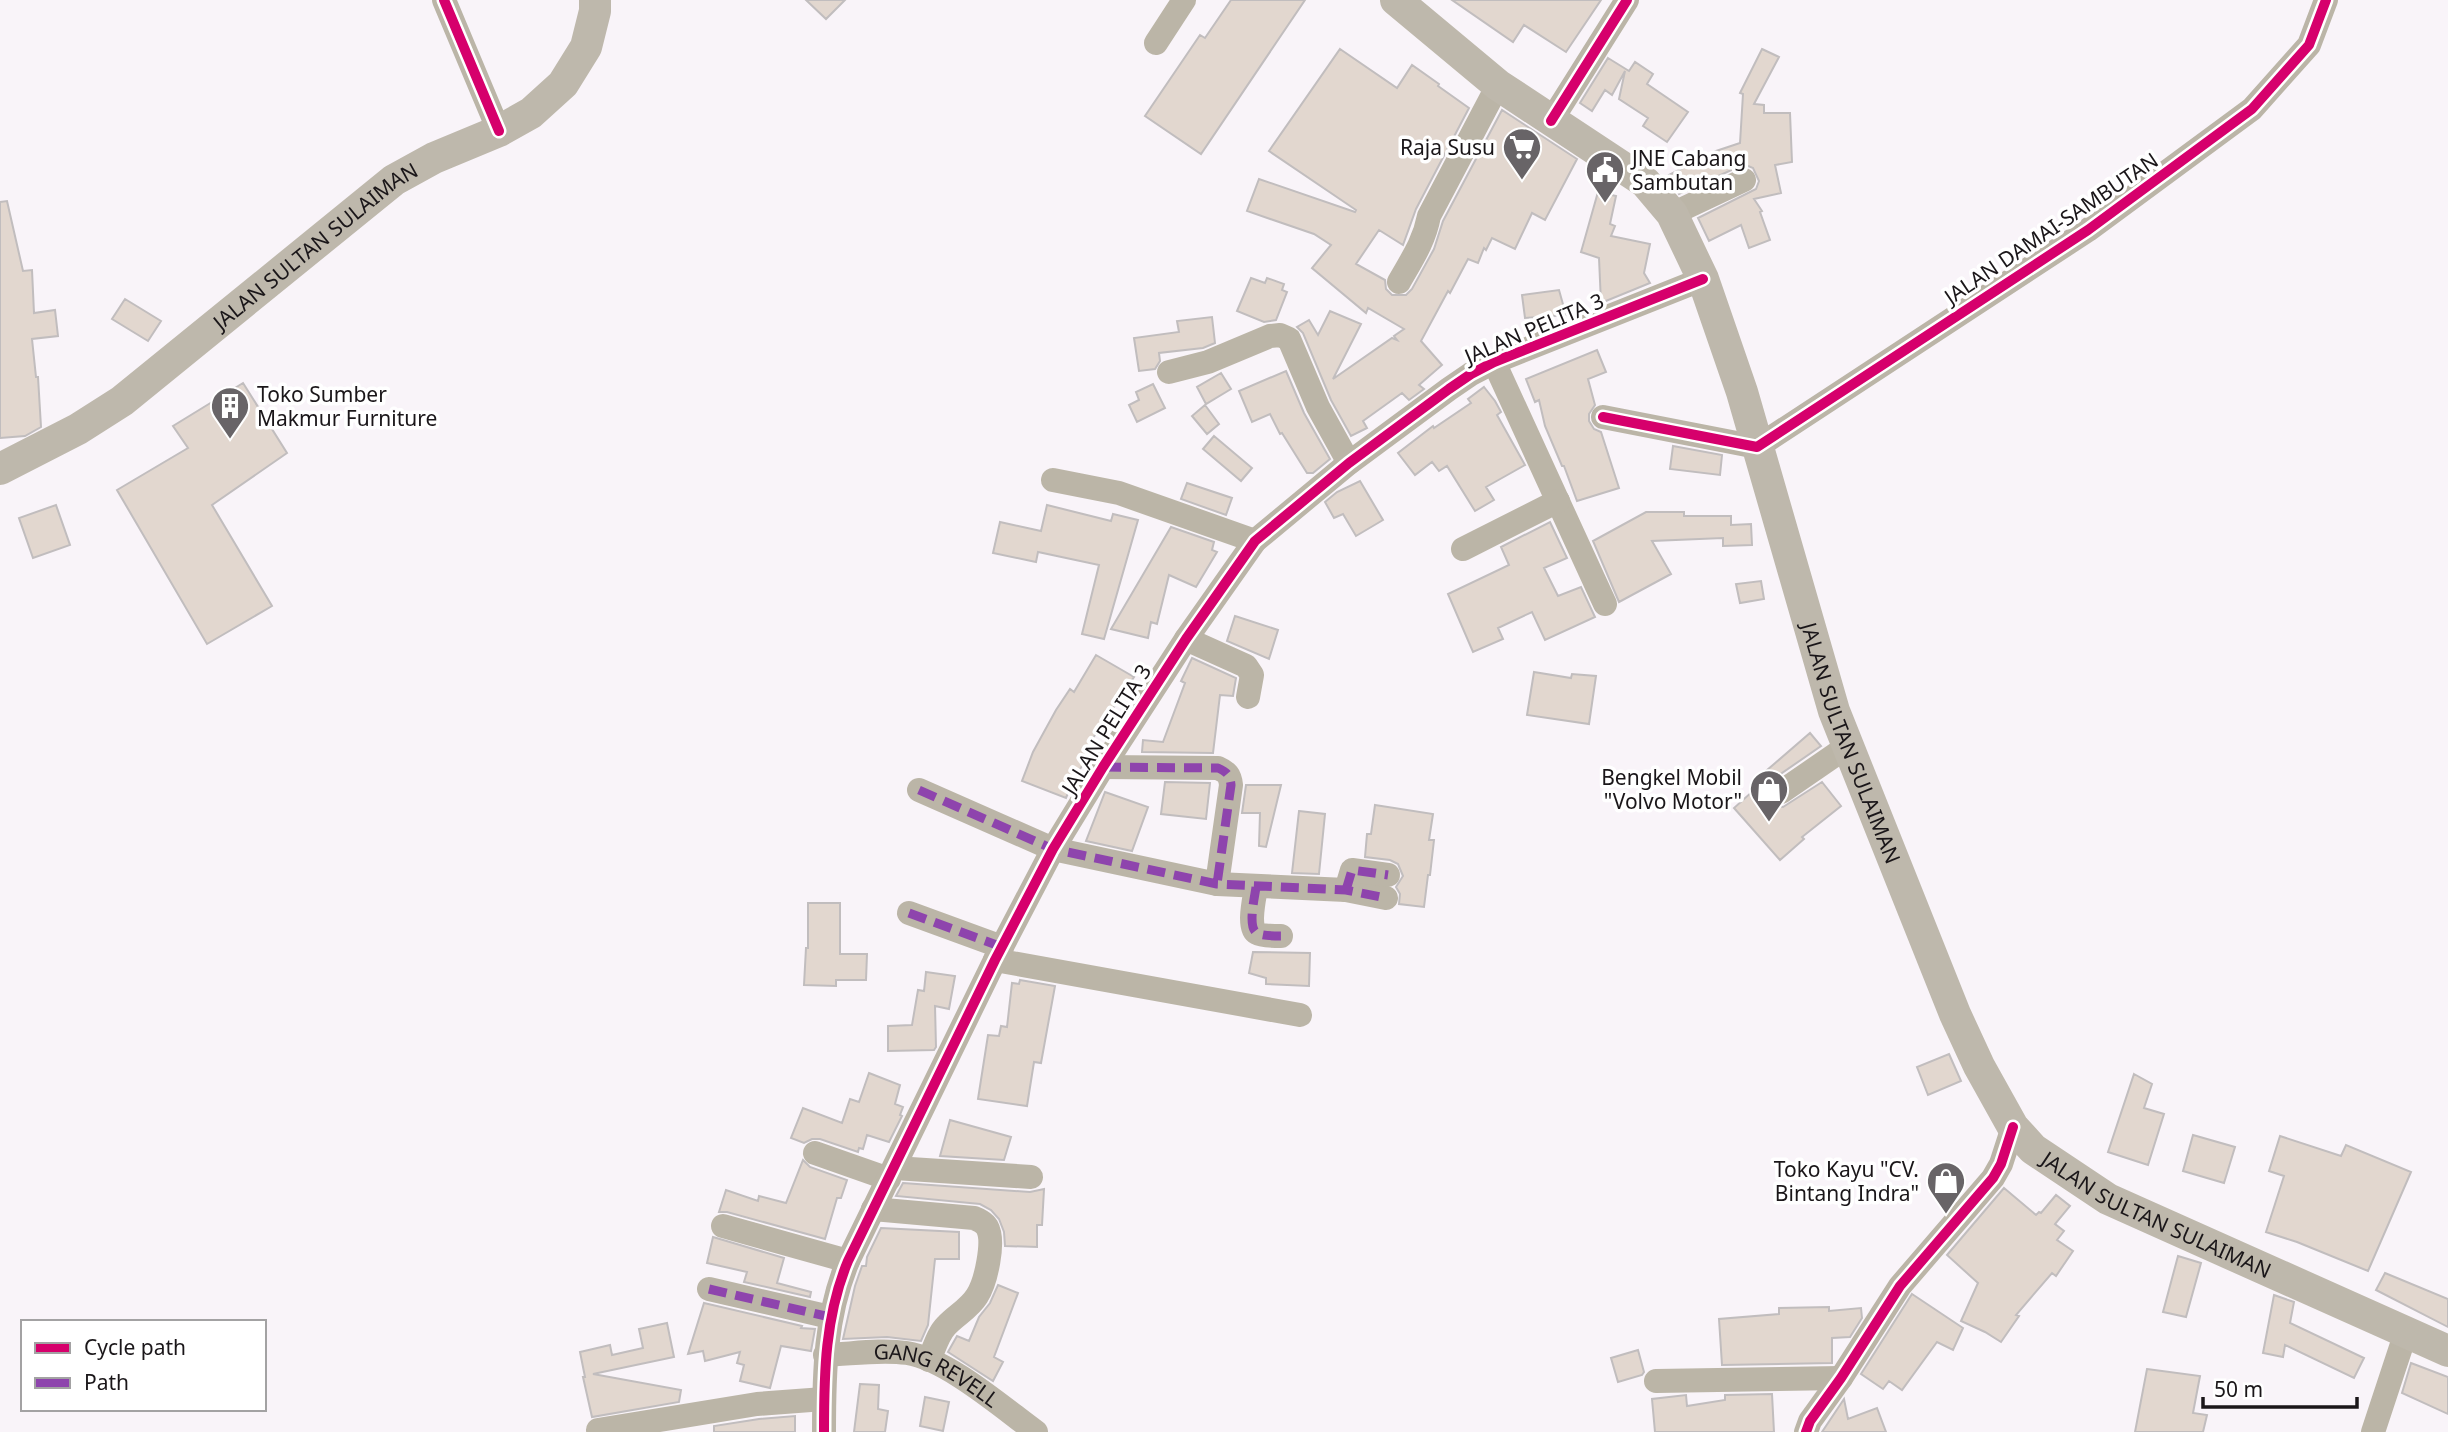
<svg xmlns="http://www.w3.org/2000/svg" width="2448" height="1432" font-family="'Noto Sans',sans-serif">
<rect width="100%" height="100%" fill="#f9f4f9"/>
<path fill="#e2d7cf" stroke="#c1bdbe" stroke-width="2" d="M806,0H845L826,19Z
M1231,0H1305L1201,154L1145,116L1200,35L1205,38Z
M1452,0H1601L1566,52L1524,25L1513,42Z
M1340,49L1397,88L1412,65L1439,84L1438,86L1469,108L1416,209L1403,245L1379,230L1356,264L1385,280L1386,289L1392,295H1406L1412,289L1434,249L1443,221L1502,110L1577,159L1545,220L1532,213L1515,249L1492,238L1486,250L1484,248L1478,263L1468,259L1450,293L1448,291L1421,341L1442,365L1419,385L1424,389L1409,400L1402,393L1363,421L1367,428L1351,436L1331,400L1303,333L1297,327L1309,320L1318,335L1330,311L1361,324L1333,379L1392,338L1397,340L1394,336L1404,329L1368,308L1366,313L1312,268L1331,245L1314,234L1247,211L1259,179L1355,212L1356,210L1269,151Z
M1762,49L1779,57L1754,104L1764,105V113H1790L1792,162L1775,165L1781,193L1754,199L1762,211L1760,212L1770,240L1749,248L1741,225L1709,241L1698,218L1756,189L1759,181L1753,168L1746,165L1738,167L1679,194L1669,175L1716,151L1740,143L1743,94L1740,93Z
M1608,58L1629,71L1635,62L1653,74L1647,84L1688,112L1667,142L1643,126L1648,118L1619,99L1625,71L1612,95L1605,90L1592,111L1580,103Z
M1598,192L1616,196L1610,224L1615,226L1611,236L1650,244L1644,273L1650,283L1601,303L1599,258L1581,252Z
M7,201L23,271L32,270L34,313L55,310L58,336L32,339L36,377H38L41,427L25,436L0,438V202Z
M1251,278L1265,283L1267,278L1284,284L1282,290L1287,292L1276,320L1264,322L1237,311Z
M1559,290L1566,315L1525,318L1522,295Z
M125,299L161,321L148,341L112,319Z
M1212,317L1215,343L1203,348L1159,353L1160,361L1155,369L1139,371L1134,338L1179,332L1177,321Z
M1597,350L1606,372L1588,379L1595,405L1589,414V421L1594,429L1601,432L1619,488L1577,501L1564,466H1562L1545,426L1539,400L1535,402L1526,379Z
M1286,371L1304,413L1330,459L1313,473H1307L1282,433L1280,434L1270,414L1252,422L1239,391Z
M1221,373L1231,389L1206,404L1197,387Z
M243,383L287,453L212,505L272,606L207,644L117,490L188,448L173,426Z
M1153,384L1165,408L1137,422L1129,405L1139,400L1136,392Z
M1484,387L1495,401L1501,412L1497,415L1525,465L1486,487L1494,500L1475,511L1447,466L1439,471L1432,462L1415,475L1398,453L1433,426L1434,428L1471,403L1468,399Z
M1205,405L1219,424L1207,434L1192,416Z
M1214,436L1252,468L1241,481L1203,449Z
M1673,446L1722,455L1720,475L1670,469Z
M1360,481L1383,520L1356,536L1343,514L1334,518L1325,502L1337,492Z
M1187,483L1232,498L1226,515L1181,499Z
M56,505L70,545L33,558L19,518Z
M1047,505L1111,521L1113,514L1138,520L1104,639L1082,634L1099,565L1038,552L1036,562L993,553L1000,522L1041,531Z
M1646,512H1684V516H1731V525L1751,524L1752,545L1723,546V538L1652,541L1671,574L1619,602L1593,541Z
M1550,522L1567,558L1544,568L1558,596L1581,587L1595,617L1545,640L1532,612L1498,628L1503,639L1473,652L1448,594L1509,565L1501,547Z
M1171,527L1214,542L1212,550L1217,552L1196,587L1169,575L1157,624L1151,622L1148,638L1111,629Z
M1761,581L1764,599L1740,603L1736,584Z
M1235,616L1278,630L1269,659L1227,641Z
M1096,655L1134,677L1091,741L1095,744L1073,781L1066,798L1022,781L1033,752L1056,710L1070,689L1074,692Z
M1192,658L1236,678L1233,696L1220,695L1213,753L1142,752L1143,740L1163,742L1185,683L1181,681Z
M1534,672L1571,678L1572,674L1596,676L1589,724L1527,715Z
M1810,733L1821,746L1772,780L1767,786L1768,800L1774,805L1783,807L1822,782L1841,806L1802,837L1804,839L1780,860L1734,808L1763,782L1759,777Z
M1165,782L1210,783L1206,819L1161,814Z
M1246,785H1281L1266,847L1259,846L1260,813H1242Z
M1105,792L1148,807L1132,851L1086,841Z
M1375,805L1433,814L1429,840H1434L1430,875H1428L1424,907L1399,904L1400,894L1396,887L1403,876L1398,864L1390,860L1365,857L1367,834H1371Z
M1299,811L1325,814L1319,874L1292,873Z
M808,903H840V954H867L866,980H836V986L804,985L806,948H808Z
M1253,952L1310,953L1309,986L1266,984V978L1249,973Z
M926,972L955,976L949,1009L935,1006L936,1047L934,1050L888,1051V1026L912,1025L918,990L924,991Z
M1020,980L1055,986L1041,1063L1034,1062L1027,1106L978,1099L988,1035L999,1036L1001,1026L1007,1027L1012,983L1019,984Z
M1949,1054L1961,1081L1928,1095L1917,1067Z
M869,1073L900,1085L895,1104L903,1107L900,1115L902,1116L889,1142L867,1135L863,1149L859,1148L858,1152L820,1139H812L804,1143L791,1138L803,1108L842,1123L850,1099L859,1102Z
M2134,1074L2152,1084L2144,1108L2164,1114L2148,1165L2108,1152Z
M950,1120L1011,1137L1004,1160L940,1156Z
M2193,1135L2235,1147L2224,1183L2183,1171Z
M2280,1136L2341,1156L2346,1145L2411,1172L2368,1271L2297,1242L2266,1232L2284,1176L2269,1171Z
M803,1160L810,1167L847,1180L841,1198H837L825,1239L727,1212H719L726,1190L758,1201L759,1196L786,1203Z
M903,1183L1030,1192L1044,1189L1042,1225H1037V1247L1005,1246L1004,1232L999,1219L991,1210L980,1204L896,1196Z
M2004,1188L2036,1215L2039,1212L2041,1213L2056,1195L2070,1206L2055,1224L2064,1231L2057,1240L2073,1251L2056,1276L2052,1273L2016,1315L2019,1316L2001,1342L1985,1332L1961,1321L1978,1283L1947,1255Z
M881,1228L959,1232V1259H935L928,1325L921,1341L887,1337L843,1339L855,1286L862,1266H866L867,1257Z
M713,1237L784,1258L777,1283L811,1292L810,1297L744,1282L747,1272L707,1263Z
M2178,1256L2201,1263L2186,1317L2163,1312Z
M2385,1273L2448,1299V1327L2376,1290Z
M998,1285L1018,1293L994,1357L1003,1362L993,1381L948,1352L957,1336L969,1341L979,1317L990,1303Z
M1912,1294L1963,1328L1953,1350L1937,1342L1902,1390L1889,1381L1883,1389L1861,1374Z
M2274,1295L2294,1302L2290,1323L2364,1358L2354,1378L2285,1345L2283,1357L2263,1353Z
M704,1303L802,1326L801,1328L815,1329L811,1351L781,1346L770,1388L740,1381L744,1365L737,1363L740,1352L705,1361L703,1351L688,1354Z
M1829,1307V1311L1861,1308L1862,1318L1850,1337L1832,1338V1363L1722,1365L1719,1319L1779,1314V1308Z
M667,1323L674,1357L593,1374L681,1390L679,1402L592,1417L583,1377H585L580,1352L610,1345L612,1355L643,1348L639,1329Z
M1638,1350L1644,1372L1642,1375L1618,1382L1611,1358Z
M2411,1363L2448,1377V1414L2402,1393Z
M2147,1369L2200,1376L2193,1413L2207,1415L2203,1432H2135Z
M860,1384L879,1385L878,1409L888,1411L885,1432H854Z
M1772,1394L1774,1432H1655L1652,1399L1686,1395L1687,1406L1725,1400V1395Z
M925,1397L949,1402L943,1431L920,1426Z
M1844,1399L1848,1419L1877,1408L1886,1432H1822Z
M795,1416V1432H714V1426L759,1419Z"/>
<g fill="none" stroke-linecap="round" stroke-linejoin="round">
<g stroke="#bbb5a7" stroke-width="24">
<path d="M444,0L499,131"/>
<path d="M1156,43L1184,0"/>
<path d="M1551,121L1627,0"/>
<path d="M1672,214L1744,180"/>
<path d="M1399,282C1412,259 1424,242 1429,216L1498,85"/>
<path d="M1494,362L1605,604"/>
<path d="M1169,372L1208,362L1270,336L1280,335L1289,339L1318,407L1349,463"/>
<path d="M1603,417L1757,447L2088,230L2252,109L2309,45L2326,0"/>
<path d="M1053,480L1119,493L1255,541"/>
<path d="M1463,549L1558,501"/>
<path d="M1186,639L1246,666L1252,675L1248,697"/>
<path d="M1103,767L1218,768C1227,772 1230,775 1231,785L1217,884"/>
<path d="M919,790L1053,849L1217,884L1346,890L1386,898"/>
<path d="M1781,792L1848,746"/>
<path d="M1256,887C1255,896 1247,928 1257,933C1262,936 1274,936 1281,936"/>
<path d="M1346,890L1352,870L1388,875"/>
<path d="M909,913L1002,947"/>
<path d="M995,960L1300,1015"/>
<path d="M815,1153L889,1179"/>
<path d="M895,1168L1031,1177"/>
<path d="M873,1209L974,1218C979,1220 984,1222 987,1227C995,1241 986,1282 977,1296C969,1309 956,1315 946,1326C938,1334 934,1349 929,1360"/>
<path d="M723,1226L848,1261"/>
<path d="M709,1289L830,1317"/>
<path id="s1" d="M825,1355C852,1354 880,1349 907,1353C947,1359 1003,1408 1036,1432"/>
<path d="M1656,1381L1841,1378"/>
<path d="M598,1430L757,1404L824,1399"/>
<path d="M824,1432C824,1373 825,1316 848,1261L995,960L1053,849L1103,767L1186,639L1255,541L1349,463L1449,389L1471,374L1494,362L1703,279"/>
<path d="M1806,1432L1810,1421L1841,1378L1900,1286L1993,1178L2001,1164L2013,1127"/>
<path d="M2373,1432L2406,1332"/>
</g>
<g stroke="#beb8ac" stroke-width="32">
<path id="s2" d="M1396,0L1498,85L1645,182L1672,214L1703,279L1742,392L1834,711L1955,1014L1979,1066L2013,1127L2033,1149L2108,1199L2448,1351"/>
<path id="s3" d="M0,469L78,429L122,401L394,180L434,158L499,131L531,113L563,84L586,47L595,11V0"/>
</g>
<path stroke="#8e44ad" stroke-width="9" stroke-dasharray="18 9" stroke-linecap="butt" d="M1103,767L1218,768C1227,772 1230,775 1231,785L1217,884
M919,790L1053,849L1217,884L1346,890L1386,898
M1256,887C1255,896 1247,928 1257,933C1262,936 1274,936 1281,936
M1346,890L1352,870L1388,875
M909,913L1002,947
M709,1289L830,1317"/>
<g stroke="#fff" stroke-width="15">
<path id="cycleway" d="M444,0L499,131
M1551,121L1627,0
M1603,417L1757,447L2088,230L2252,109L2309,45L2326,0
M824,1432C824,1373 825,1316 848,1261L995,960L1053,849L1103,767L1186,639L1255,541L1349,463L1449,389L1471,374L1494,362L1703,279
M1806,1432L1810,1421L1841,1378L1900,1286L1993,1178L2001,1164L2013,1127"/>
</g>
<use href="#cycleway" stroke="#d6006c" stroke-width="10"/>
</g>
<defs>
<g id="supermarket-pin" transform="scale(2.0125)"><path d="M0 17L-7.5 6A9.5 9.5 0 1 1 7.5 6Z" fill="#686467" stroke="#fff"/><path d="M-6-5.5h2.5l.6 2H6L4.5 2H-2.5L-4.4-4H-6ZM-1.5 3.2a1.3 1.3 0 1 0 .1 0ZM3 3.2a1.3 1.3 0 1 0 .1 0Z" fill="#fff"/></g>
<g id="civic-pin" transform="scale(2.0125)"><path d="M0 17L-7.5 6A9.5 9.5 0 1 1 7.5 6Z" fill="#686467" stroke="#fff"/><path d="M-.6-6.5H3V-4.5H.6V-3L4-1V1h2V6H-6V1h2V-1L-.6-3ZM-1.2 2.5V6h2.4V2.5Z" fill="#fff"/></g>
<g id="building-pin" transform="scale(2.0125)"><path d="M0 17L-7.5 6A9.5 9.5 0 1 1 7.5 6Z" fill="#686467" stroke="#fff"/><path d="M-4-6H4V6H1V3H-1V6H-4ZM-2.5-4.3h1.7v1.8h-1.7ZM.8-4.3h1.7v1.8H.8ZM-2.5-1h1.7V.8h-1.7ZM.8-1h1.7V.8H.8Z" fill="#fff"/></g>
<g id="shop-pin" transform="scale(2.0125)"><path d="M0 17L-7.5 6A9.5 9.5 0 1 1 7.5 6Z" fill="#686467" stroke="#fff"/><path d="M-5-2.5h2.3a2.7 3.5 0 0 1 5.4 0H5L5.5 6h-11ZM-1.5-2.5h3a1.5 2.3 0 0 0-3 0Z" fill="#fff"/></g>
</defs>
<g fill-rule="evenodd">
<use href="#supermarket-pin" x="1522" y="147"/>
<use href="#civic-pin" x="1605" y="170"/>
<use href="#building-pin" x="230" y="406"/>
<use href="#shop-pin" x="1769" y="789"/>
<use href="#shop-pin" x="1946" y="1181"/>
</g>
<g text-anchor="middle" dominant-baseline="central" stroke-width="7" stroke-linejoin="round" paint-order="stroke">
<g font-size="21" fill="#1a1619" stroke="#fff" text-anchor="end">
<text x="1495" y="147">Raja Susu</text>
<text x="1632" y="158" text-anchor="start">JNE Cabang<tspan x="1632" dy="24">Sambutan</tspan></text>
<text x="257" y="394" text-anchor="start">Toko Sumber<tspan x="257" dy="24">Makmur Furniture</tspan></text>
<text x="1742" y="777">Bengkel Mobil<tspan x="1742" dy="24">"Volvo Motor"</tspan></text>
<text x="1919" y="1169">Toko Kayu "CV.<tspan x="1919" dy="24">Bintang Indra"</tspan></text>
</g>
<g font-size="21" fill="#1a1619" stroke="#fff">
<text transform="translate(2051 228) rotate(-34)">JALAN DAMAI-SAMBUTAN</text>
<text stroke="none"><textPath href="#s3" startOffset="388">JALAN SULTAN SULAIMAN</textPath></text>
<text transform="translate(1534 328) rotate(-23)">JALAN PELITA 3</text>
<text transform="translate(1106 729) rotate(-58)">JALAN PELITA 3</text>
<text stroke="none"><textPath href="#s2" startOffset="910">JALAN SULTAN SULAIMAN</textPath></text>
<text stroke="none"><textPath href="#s2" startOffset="1498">JALAN SULTAN SULAIMAN</textPath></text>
<text stroke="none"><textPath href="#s1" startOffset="117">GANG REVELL</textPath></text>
</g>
</g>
<rect x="21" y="1320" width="245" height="91" fill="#ffffff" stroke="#a3a2a3" stroke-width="2"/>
<rect x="35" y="1343" width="35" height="10" fill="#d6006c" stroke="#a3a2a3" stroke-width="2"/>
<text x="84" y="1355" font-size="21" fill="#1a1619">Cycle path</text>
<rect x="35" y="1378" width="35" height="10" fill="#8e44ad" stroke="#a3a2a3" stroke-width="2"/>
<text x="84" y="1390" font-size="21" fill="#1a1619">Path</text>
<path d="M2203 1397v10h154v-10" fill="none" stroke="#1a1619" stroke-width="3.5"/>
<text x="2214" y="1397" font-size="21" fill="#1a1619" stroke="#ffffff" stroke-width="5" paint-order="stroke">50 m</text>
</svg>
